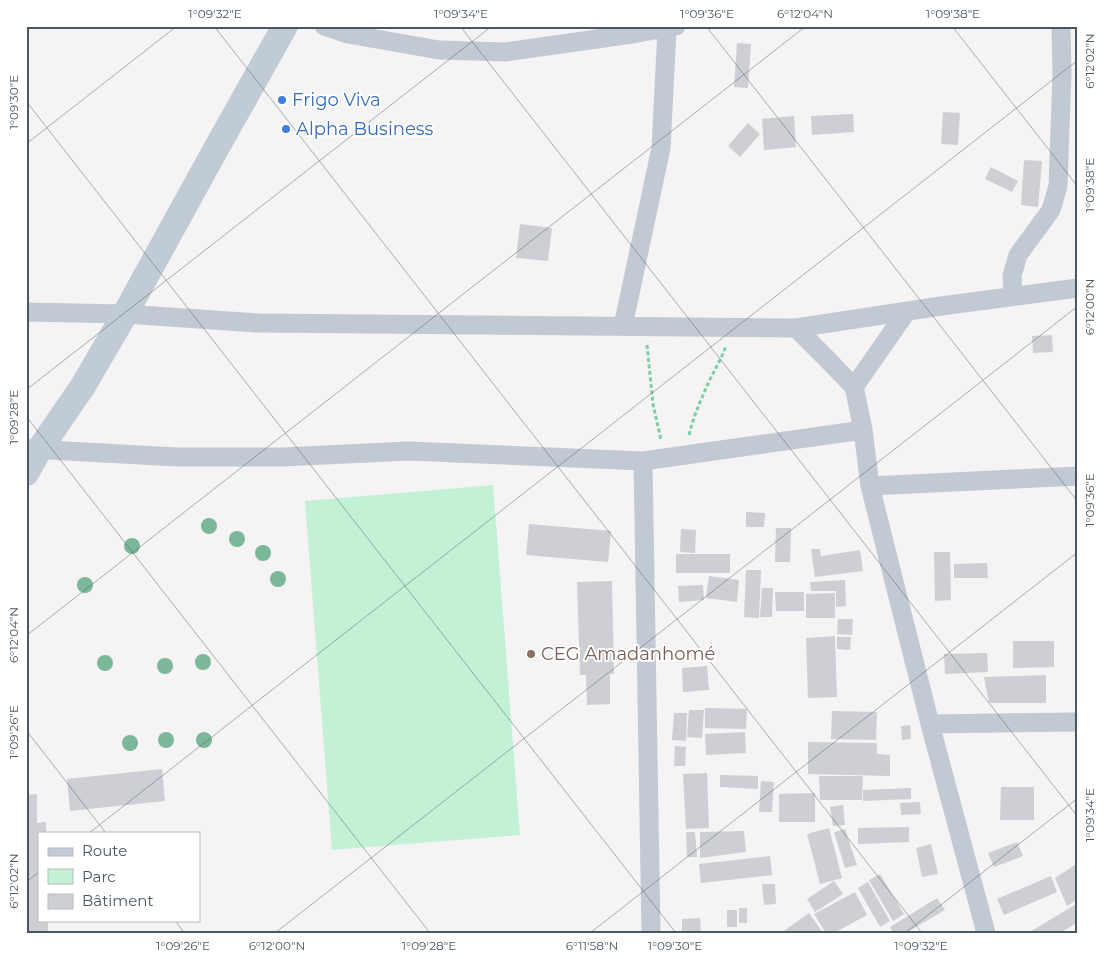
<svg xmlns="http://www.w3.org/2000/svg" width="1104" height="959" font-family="Montserrat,sans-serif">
<rect width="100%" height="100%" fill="#f5f3f3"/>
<path fill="#c3f1d5" d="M493,485L520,835L332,850L305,501Z"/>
<path fill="#cdcfd5" d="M737,43L751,44L748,88L734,87Z
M943,112L960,113L958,145L941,144Z
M853,114L854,132L812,135L811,116Z
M794,116L796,147L764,150L762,119Z
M748,123L760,134L740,157L728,146Z
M1024,160L1042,161L1038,207L1021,205Z
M991,167L1018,181L1012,192L985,179Z
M520,224L552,228L548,261L516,258Z
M1052,335L1053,352L1033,353L1032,336Z
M746,512L765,513L764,527H746Z
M529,524L611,531L608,562L526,555Z
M776,528H791L790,562H775Z
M681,529L696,530L695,553L680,552Z
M811,549H820L821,556L860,550L863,571L815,577Z
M934,552H950L951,600L935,601Z
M676,554H730V573H676Z
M987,563L988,578H954V564Z
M746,570H761L759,618L744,617Z
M709,576L739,580L737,602L706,598Z
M845,580L846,606L836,607V591H811L810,582Z
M612,581L614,674H610V704L587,705L586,675H580L577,582Z
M703,585L704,600L679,602L678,586Z
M762,588H773L772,617H760Z
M775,592H804V611H776Z
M835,593V618H806V594Z
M838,619H853L852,635L837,634Z
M835,636L837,697L808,698L806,638Z
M837,637H851L850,650L837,649Z
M1013,641H1054V667L1013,668Z
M987,653L988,672L945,674L944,654Z
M707,666L709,690L683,692L682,668Z
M1046,675V703H989L984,677Z
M705,708L747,709L746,729L705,728Z
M689,710H704L702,738L687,737Z
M832,711L877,712L876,740L831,739Z
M674,713H687L686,741L672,740Z
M910,725L911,739L902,740L901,726Z
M745,732L746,753L706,755L705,734Z
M808,742L877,743V754L890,755V776L808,774Z
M675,746L686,747L685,766H674Z
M162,769L165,801L70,811L67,779Z
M707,773L709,828L686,829L683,774Z
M720,775L758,776V789L720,787Z
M819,776H863L862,800H820Z
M761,781L774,782L772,812H759Z
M1001,787H1034V820H1000Z
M911,788V799L863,801V790Z
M815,793V822H779V794Z
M37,794V823L46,822V833H39V920H48V933H26V795Z
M920,802L921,814L901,815L900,803Z
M843,805L845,825L833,826L830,807Z
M909,827V842L858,844V828Z
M829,828L842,878L820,884L807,834Z
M845,829L857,865L845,868L834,832Z
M744,831L746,852L700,858V832Z
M686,832H695L697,857H687Z
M1017,842L1023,856L994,867L988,853Z
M931,844L938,874L922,877L916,848Z
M770,856L772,875L701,883L699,864Z
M1078,863V899L1067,906L1055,878Z
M880,874L904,914L893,921L869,880Z
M1051,876L1057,892L1004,915L997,899Z
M834,881L843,894L815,912L807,899Z
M868,882L890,921L880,927L858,888Z
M762,884H775L776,904L764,905Z
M855,892L867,915L834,933H826L814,914Z
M937,898L945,910L906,933H893L890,927Z
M1078,903V922L1060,933H1028Z
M739,908H747V923H739Z
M727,910H737V927H727Z
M809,913L823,933H781Z
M700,918L701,933H682V919Z"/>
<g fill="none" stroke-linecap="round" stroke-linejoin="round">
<path stroke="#7ad0a6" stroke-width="3" stroke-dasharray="4 2.5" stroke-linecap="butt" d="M647,345L653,404L661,440
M689,435C693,418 700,402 707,386C713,372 721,360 726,346"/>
<path stroke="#c1cad2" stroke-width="19" d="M324,26L348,34L439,50L506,52L632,34L676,26
M1013,296L1012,276L1018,255L1051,210L1058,186L1062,73L1061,26
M26,312L125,314L258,323L796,328L941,306L1078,288
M623,326L661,148L667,29
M796,328L826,358L854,387L855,391L863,430L870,486L930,724L986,933
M854,387L907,311
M30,449L177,457H282L409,451L643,461L863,430
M643,461L651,933
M870,486L1078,476
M930,724L1078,722"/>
<path stroke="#c1cbd6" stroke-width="26" d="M26,473L39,450L83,386L125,314L217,147L285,26"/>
</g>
<g fill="#7bb799">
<circle cx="209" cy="526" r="8"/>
<circle cx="237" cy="539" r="8"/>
<circle cx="132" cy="546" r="8"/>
<circle cx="263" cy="553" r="8"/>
<circle cx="278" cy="579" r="8"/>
<circle cx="85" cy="585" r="8"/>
<circle cx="203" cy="662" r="8"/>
<circle cx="105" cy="663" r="8"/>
<circle cx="165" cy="666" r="8"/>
<circle cx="166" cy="740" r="8"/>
<circle cx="204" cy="740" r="8"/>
<circle cx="130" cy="743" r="8"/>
</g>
<path fill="none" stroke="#4a5661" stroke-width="1" stroke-opacity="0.45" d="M214,26L922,933M460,26L1078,817M706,26L1078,502M952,26L1078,187M26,101L676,933M26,144L177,26M26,390L492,26M26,416L430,933M26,636L806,26M26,730L106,833M89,833L1078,60M26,882L39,872M175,920L184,933M275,933L1078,306M590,933L1078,552M905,933L1078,798"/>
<g fill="#3f7fe0" stroke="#fff" stroke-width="2">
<circle cx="282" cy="100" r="5"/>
<circle cx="286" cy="129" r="5"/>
</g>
<circle fill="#8d6e63" stroke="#fff" stroke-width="2" cx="531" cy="654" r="5"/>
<g text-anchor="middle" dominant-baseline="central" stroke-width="4" stroke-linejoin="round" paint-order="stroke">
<g font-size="18" fill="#366cbe" stroke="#fff" text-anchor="start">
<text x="292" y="100">Frigo Viva</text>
<text x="296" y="129">Alpha Business</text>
</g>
<g font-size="18" fill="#785e54" stroke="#fff" text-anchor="start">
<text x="541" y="654">CEG Amadanhomé</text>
</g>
</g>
<rect width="1104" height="959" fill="none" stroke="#ffffff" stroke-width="55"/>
<rect x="38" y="832" width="162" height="90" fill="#ffffff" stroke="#b7bbc0"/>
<rect x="48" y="848" width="25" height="8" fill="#c1cbd6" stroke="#b7bbc0"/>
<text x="82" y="856" font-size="15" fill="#4a5661">Route</text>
<rect x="48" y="869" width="25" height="15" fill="#c3f1d5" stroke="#b7bbc0"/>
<text x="82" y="882" font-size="15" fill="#4a5661">Parc</text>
<rect x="48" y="894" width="25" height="15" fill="#cdcfd5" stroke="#b7bbc0"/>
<text x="82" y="906" font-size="15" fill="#4a5661">Bâtiment</text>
<rect x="28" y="28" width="1048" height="904" fill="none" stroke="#4a5661" stroke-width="2"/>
<g font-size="12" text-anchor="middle" fill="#4a5661">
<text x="215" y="18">1°09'32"E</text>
<text x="461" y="18">1°09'34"E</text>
<text x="707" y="18">1°09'36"E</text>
<text x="805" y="18">6°12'04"N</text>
<text x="953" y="18">1°09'38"E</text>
<text transform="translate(1090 61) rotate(-90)" y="4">6°12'02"N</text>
<text transform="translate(14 102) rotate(-90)" y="4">1°09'30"E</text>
<text transform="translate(1090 185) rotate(-90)" y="4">1°09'38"E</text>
<text transform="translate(1090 307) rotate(-90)" y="4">6°12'00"N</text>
<text transform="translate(14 417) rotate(-90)" y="4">1°09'28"E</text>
<text transform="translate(1090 500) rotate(-90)" y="4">1°09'36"E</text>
<text transform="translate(14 635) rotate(-90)" y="4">6°12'04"N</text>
<text transform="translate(14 732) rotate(-90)" y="4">1°09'26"E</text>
<text transform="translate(1090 815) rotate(-90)" y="4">1°09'34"E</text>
<text transform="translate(14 881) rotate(-90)" y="4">6°12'02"N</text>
<text x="183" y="950">1°09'26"E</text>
<text x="277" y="950">6°12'00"N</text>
<text x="429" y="950">1°09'28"E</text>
<text x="592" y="950">6°11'58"N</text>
<text x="675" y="950">1°09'30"E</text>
<text x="921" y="950">1°09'32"E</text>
</g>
</svg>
